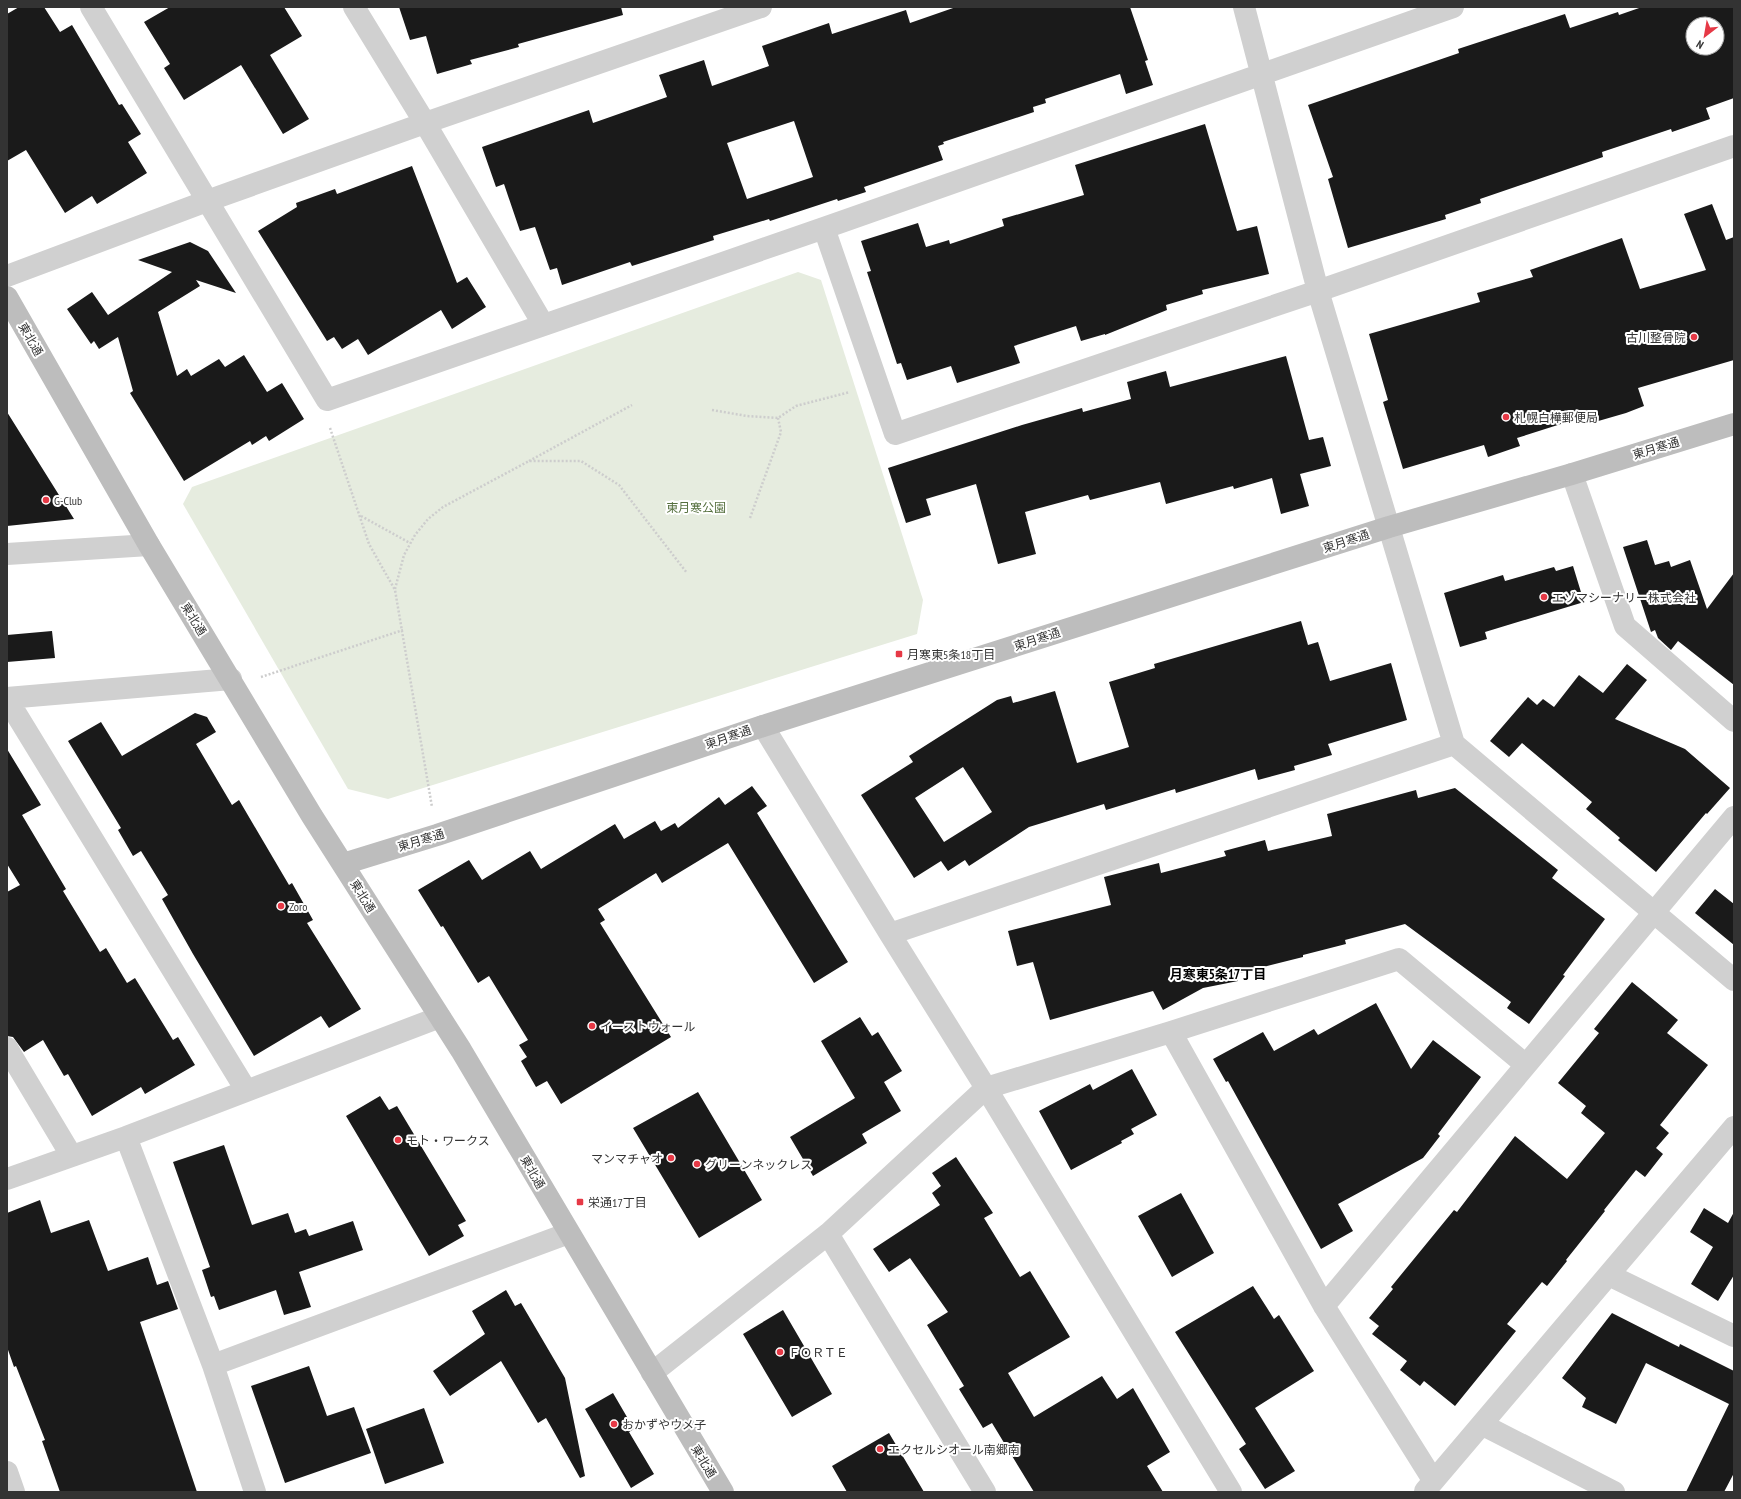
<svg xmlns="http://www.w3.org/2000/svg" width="1741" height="1499" font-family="'PT Sans Narrow','Noto Sans JP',sans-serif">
<rect width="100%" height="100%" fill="#fff"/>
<path fill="#e6ecdf" d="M798,272L821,280L923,600L917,634L388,799L348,789L183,504L192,487Z"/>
<path fill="#1a1a1a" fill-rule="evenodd" d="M19,7H44L60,32L72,25L119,105L122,104L141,134L128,142L147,173L97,204L92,196L65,213L26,150L7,161V14Z
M170,7H284L302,36L270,55L309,119L283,134L241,65L184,100L164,68L170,64L144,22Z
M399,7H621L623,15L518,44L519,47L470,60L472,64L437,74L426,36L410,40Z
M956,7H1130L1148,60L1145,61L1153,85L1126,94L1120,74L1045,99L1046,103L1033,107L1034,112L943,142L944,144L938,146L943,160L864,187L866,192L838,201L837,199L770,221L769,219L713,236L714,240L632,266L630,262L562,285L557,268L550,270L535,227L520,231L504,184L496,187L482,147L589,110L593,123L667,97L659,75L704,60L712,86L769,66L762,46L829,23L832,34L906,10L910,23ZM794,121L813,177L747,199L727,143Z
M1642,7H1734V98L1706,108L1710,119L1672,132L1671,129L1602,152L1603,157L1480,199L1481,203L1445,215L1446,219L1348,248L1328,179L1333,177L1308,105L1459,53L1458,49L1565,14L1570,28L1618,12L1619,15ZM1693,24H1717V48H1693Z
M1205,124L1237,231L1257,226L1269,274L1202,290L1203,294L1166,305L1167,310L1105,335V334L1081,341L1076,326L1014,346L1020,363L957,383L951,366L907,380L901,363L897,364L867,272L871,271L861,241L918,223L926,247L949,240L950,244L1004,226L1002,219L1084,195L1075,165Z
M412,166L457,283L467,277L486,307L452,329L441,310L368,355L358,339L342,349L334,337L327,341L258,231L297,207L296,203L335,189L337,194Z
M1712,204L1726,240L1734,237V360L1638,388L1644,406L1626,413L1588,424L1586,416L1517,438L1520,446L1488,457L1484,445L1403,469L1383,402L1388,400L1369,334L1480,302L1477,293L1533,277L1530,270L1622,238L1640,289L1706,270L1684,214Z
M190,242L208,251L236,293L196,280L200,286L158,312L177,376L187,369L191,376L219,359L225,367L244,355L267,392L282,383L304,419L269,441L266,436L252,445L250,441L184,481L130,393L133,391L118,337L99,349L94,341L91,344L67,309L92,292L108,315L172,272L138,260Z
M1286,356L1309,440L1323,437L1331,466L1300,474L1309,506L1281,514L1272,478L1234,489L1233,486L1166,504L1160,482L1090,500L1088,495L1025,512L1036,554L998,564L976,484L926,499L931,515L906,523L888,468L1022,425L1082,408L1083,412L1131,399L1127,382L1166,371L1170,387Z
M7,412L74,519L7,526Z
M1647,540L1655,565L1669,561L1671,567L1690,560L1707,609L1734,573V685L1678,641L1671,650L1658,638L1655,630L1651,632L1623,547Z
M1573,566L1584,602L1485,632L1487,639L1460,647L1444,593L1503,575L1505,581L1554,567L1556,571Z
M1301,621L1308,645L1318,642L1330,681L1391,663L1407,720L1328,744L1332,755L1294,766L1295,770L1258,780L1255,769L1176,793L1175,789L1106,810L1104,804L1029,827L969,866L965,860L948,871L941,861L914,878L861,795L913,762L909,756L997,700L1011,696L1013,703L1055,691L1077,763L1129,747L1109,682L1155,668L1154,664ZM963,767L992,812L944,842L915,798Z
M52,631L55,658L7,662V635Z
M1627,664L1647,680L1615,719L1685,749L1730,788L1707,814L1706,813L1656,872L1618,840L1620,838L1586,809L1592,802L1522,743L1509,757L1490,741L1528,697L1537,705L1543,699L1554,707L1579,675L1603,693Z
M195,713L207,717L216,732L196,744L232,805L239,800L289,885L292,883L313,920L307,923L361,1009L329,1028L321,1016L254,1056L193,954L162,899L168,895L141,851L133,856L118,830L121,828L68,741L101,722L122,756Z
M7,749L41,805L22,815L66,889L63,891L100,952L106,948L127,983L135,978L173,1040L178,1037L195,1065L145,1094L141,1087L92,1116L68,1074L64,1076L43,1040L24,1052L13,1037L7,1036V892L20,885L7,864Z
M752,786L767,806L757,813L848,962L814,983L728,843L662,883L656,873L598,909L605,920L600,923L671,1037L561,1104L547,1081L536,1087L521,1061L527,1057L519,1045L528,1040L489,976L478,983L443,926L441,927L418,890L469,860L482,880L530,851L541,869L615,824L624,839L655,821L661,831L675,823L678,828L719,797L725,805Z
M1455,788L1558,870L1552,878L1605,919L1563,975L1565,976L1529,1024L1507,1008L1511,1002L1405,924L1345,940L1346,944L1303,955V957L1236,974L1238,981L1203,988L1163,1010L1153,991L1050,1020L1033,962L1017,966L1008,931L1111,905L1104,877L1159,863L1161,873L1226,856L1224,851L1265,840L1268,851L1332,836L1327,814L1416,790L1418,798Z
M1715,889L1734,904V945L1695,913Z
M1632,982L1678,1020L1667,1033L1708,1065L1660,1125L1669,1133L1656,1148L1663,1154L1645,1177L1636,1170L1604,1210L1605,1211L1566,1260L1567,1261L1547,1286L1542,1282L1507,1324L1516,1331L1455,1406L1424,1381L1420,1386L1400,1370L1407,1361L1372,1334L1379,1326L1369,1318L1393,1289L1391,1287L1454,1210L1457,1212L1515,1136L1567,1179L1605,1133L1581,1113L1586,1106L1558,1083L1599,1033L1594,1029Z
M1376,1003L1411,1069L1433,1040L1481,1077L1438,1134L1440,1136L1423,1158L1338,1204L1353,1231L1321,1249L1228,1081L1226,1082L1213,1059L1263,1032L1274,1051L1314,1029L1318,1035Z
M860,1017L872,1036L878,1032L902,1071L884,1082L901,1111L862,1134L867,1143L813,1176L790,1137L855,1098L821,1041Z
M1132,1069L1157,1115L1131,1129L1134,1134L1121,1141L1122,1143L1071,1170L1039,1111L1090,1084L1093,1090Z
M698,1092L762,1200L699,1238L633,1128Z
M380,1096L389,1110L397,1106L466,1221L458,1225L464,1236L429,1256L346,1116Z
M224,1145L252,1225L288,1213L295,1233L306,1229L309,1236L353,1221L363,1250L299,1272L311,1307L284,1315L276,1290L219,1310L214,1296L211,1297L202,1270L210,1267L173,1162Z
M956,1157L993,1213L984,1218L1020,1277L1030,1271L1070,1337L1008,1373L1034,1417L1102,1376L1117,1399L1133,1388L1170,1452L1147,1466L1163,1492H1034L992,1423L983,1428L959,1389L964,1386L927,1325L948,1312L910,1258L889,1272L873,1249L940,1205L932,1193L941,1186L932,1173Z
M1181,1193L1214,1253L1172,1277L1138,1216Z
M40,1200L51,1233L89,1220L108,1271L148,1257L157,1285L168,1281L178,1309L140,1322L197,1492H60L42,1441L45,1440L16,1366L14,1367L7,1347V1213Z
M1704,1208L1728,1223L1734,1212V1275L1718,1301L1691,1284L1713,1247L1690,1232Z
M1253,1286L1274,1319L1279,1315L1314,1371L1255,1408L1295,1471L1265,1489L1239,1449L1246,1444L1175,1332Z
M506,1290L515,1306L521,1303L565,1378L585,1476L580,1478L546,1418L538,1423L501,1361L450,1396L433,1371L485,1334L472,1311Z
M783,1310L832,1394L792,1417L743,1334Z
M1612,1313L1679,1347L1680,1344L1734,1371V1473L1724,1492H1686L1729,1404L1646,1363L1616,1424L1582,1407L1586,1398L1562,1378Z
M309,1366L327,1416L354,1407L371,1453L285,1483L251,1386Z
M613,1393L634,1429L629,1432L654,1474L631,1488L585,1409Z
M424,1408L444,1463L385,1484L366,1429Z
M889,1433L924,1492H847L832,1466Z"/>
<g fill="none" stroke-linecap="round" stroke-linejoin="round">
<path stroke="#cdcdcd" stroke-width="2.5" stroke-dasharray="2 2" stroke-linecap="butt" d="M712,410L747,416L778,418L796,406L850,392
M330,428L369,544L395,590L432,807
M529,461L632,405
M361,516L410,543
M750,518L781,432L778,418
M395,589L404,555L415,535L428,519L443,507L529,461H581L619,485L687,573
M261,677L403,630"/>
<path stroke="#d0d0d0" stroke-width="22" d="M91,7L327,400L824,228L1453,7
M354,7L425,123L543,324
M1244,7L1318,291L1454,744L1734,980
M824,228L895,434L1318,291L1734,146
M7,276L207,201L425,123L761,7
M1572,474L1625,626L1734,721
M7,554L149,545
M7,698L231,679
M7,699L246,1090
M763,726L890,934L986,1088L1231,1492
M890,934L1454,744
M1171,1032L1324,1306L1433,1480
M7,1048L71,1155
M126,1137L213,1365L255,1492
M7,1179L126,1137L440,1017
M828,1234L985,1492
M1609,1275L1734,1336
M1324,1306L1734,817
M213,1365L569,1233
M652,1373L828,1234L986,1088L1171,1032L1399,959L1526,1065
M1483,1425L1614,1492
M7,1472L14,1492
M1425,1491L1734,1127"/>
<path stroke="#bdbdbd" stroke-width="22" d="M7,297L149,545L312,816L461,1050L723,1492
M343,864L437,835L763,726L1389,527L1572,474L1734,424"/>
</g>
<g fill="#e63946" stroke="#fff" stroke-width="1.5">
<circle cx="1694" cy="337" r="4"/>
<circle cx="1506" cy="417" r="4"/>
<circle cx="46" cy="500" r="4"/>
<circle cx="1544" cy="597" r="4"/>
<rect x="895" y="650" width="8" height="8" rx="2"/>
<circle cx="281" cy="906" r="4"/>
<circle cx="592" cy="1026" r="4"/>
<circle cx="398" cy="1140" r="4"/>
<circle cx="671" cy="1158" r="4"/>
<circle cx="697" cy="1164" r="4"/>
<rect x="576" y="1198" width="8" height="8" rx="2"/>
<circle cx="780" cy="1352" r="4"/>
<circle cx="614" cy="1424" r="4"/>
<circle cx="880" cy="1449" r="4"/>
</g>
<g text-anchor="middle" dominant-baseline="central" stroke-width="4" stroke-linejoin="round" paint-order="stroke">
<g font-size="12" fill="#333" stroke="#fff" text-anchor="start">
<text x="1686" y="337" text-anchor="end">古川整骨院</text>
<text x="1514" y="417">札幌白樺郵便局</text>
<text x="54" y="500">G-Club</text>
<text x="1552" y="597">エゾマシーナリー株式会社</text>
<text x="907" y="654">月寒東5条18丁目</text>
<text x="289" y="906">Zoro</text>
<text x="600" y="1026">イーストウォール</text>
<text x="406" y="1140">モト・ワークス</text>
<text x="663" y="1158" text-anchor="end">マンマチャオ</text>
<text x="705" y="1164">グリーンネックレス</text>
<text x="588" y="1202">栄通17丁目</text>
<text x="788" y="1352">ＦＯＲＴＥ</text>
<text x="622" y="1424">おかずやウメ子</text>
<text x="888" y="1449">エクセルシオール南郷南</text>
</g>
<g font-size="12" fill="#333" stroke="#fff">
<text transform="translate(31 339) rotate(60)">東北通</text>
<text transform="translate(1656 448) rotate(-17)">東月寒通</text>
<text transform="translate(1346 541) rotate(-18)">東月寒通</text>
<text transform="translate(194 619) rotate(58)">東北通</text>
<text transform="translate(1037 639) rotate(-18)">東月寒通</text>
<text transform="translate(728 737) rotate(-19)">東月寒通</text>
<text transform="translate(421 840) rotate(-17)">東月寒通</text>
<text transform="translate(363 896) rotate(58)">東北通</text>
<text transform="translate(533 1172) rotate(60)">東北通</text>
<text transform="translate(704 1461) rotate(59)">東北通</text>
</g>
<g font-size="12" fill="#56703f" stroke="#fff">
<text x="696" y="507">東月寒公園</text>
</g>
<g font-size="13" font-weight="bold" fill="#000" stroke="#fff">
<text x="1218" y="974">月寒東5条17丁目</text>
</g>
</g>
<rect width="1741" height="1499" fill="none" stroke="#333333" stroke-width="16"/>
<g transform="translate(1705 36) rotate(211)"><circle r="19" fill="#ffffff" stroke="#adadad"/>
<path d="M0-3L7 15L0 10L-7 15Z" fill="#e63946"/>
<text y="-6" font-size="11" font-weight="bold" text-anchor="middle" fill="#333333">N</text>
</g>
</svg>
